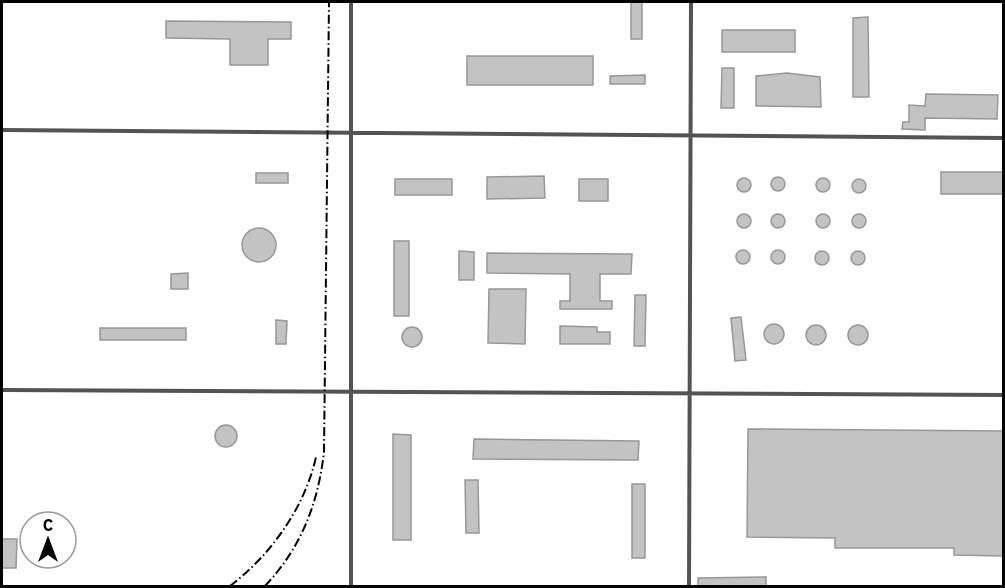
<svg xmlns="http://www.w3.org/2000/svg" width="1005" height="588" font-family="'IBM Plex Sans',sans-serif">
<rect width="100%" height="100%" fill="#fff"/>
<path fill="#c3c3c3" stroke="#979797" stroke-width="1.5" d="M631,2H642V39H631Z
M868,17L869,97H853V18Z
M166,21L291,22V39H268V65H230V39L166,38Z
M722,30H795V52H722Z
M467,56H593V85H467Z
M722,68H734V108H721Z
M787,73L820,77L821,107L756,106V76Z
M645,75V84H610V76Z
M926,94L998,95L997,119L925,118V130L902,129L903,122H909V105L925,106Z
M941,172H1004V194H941Z
M256,173H288V183H256Z
M544,176L545,198L487,199V177Z
M771 184a7 7 0 1 1 14 0a7 7 0 1 1-14 0Z
M816 185a7 7 0 1 1 14 0a7 7 0 1 1-14 0Z
M737 185a7 7 0 1 1 14 0a7 7 0 1 1-14 0Z
M852 186a7 7 0 1 1 14 0a7 7 0 1 1-14 0Z
M395,179H452V195H395Z
M579,179H608V201H579Z
M737 221a7 7 0 1 1 14 0a7 7 0 1 1-14 0Z
M771 221a7 7 0 1 1 14 0a7 7 0 1 1-14 0Z
M852 221a7 7 0 1 1 14 0a7 7 0 1 1-14 0Z
M816 221a7 7 0 1 1 14 0a7 7 0 1 1-14 0Z
M242 245a17 17 0 1 1 34 0a17 17 0 1 1-34 0Z
M394,241H409V316H394Z
M736 257a7 7 0 1 1 14 0a7 7 0 1 1-14 0Z
M771 257a7 7 0 1 1 14 0a7 7 0 1 1-14 0Z
M815 258a7 7 0 1 1 14 0a7 7 0 1 1-14 0Z
M851 258a7 7 0 1 1 14 0a7 7 0 1 1-14 0Z
M459,251L474,252V280H459Z
M487,253L632,254L631,274H600V301H612V309H560V301H570V274L487,273Z
M188,273V289H171V274Z
M489,289H526L525,344L488,343Z
M635,295H646L645,346H634Z
M741,317L746,360L735,361L731,318Z
M276,320L287,321L286,344H276Z
M764 334a10 10 0 1 1 20 0a10 10 0 1 1-20 0Z
M848 335a10 10 0 1 1 20 0a10 10 0 1 1-20 0Z
M806 335a10 10 0 1 1 20 0a10 10 0 1 1-20 0Z
M560,326L597,327V332H610V344H560Z
M402 337a10 10 0 1 1 20 0a10 10 0 1 1-20 0Z
M100,328H186V340H100Z
M215 436a11 11 0 1 1 22 0a11 11 0 1 1-22 0Z
M748,429L1004,431V556L954,555V548H835V538L747,537Z
M393,434L411,435V540H393Z
M474,439L639,441L638,460L473,459Z
M465,480H478L479,533H466Z
M632,484H645V558H632Z
M2,539H17L16,568H2Z
M766,577V586H698V578Z"/>
<g fill="none" stroke-linecap="round" stroke-linejoin="round">
<path stroke="#535353" stroke-width="4" d="M351,2V586
M2,130L1004,138
M2,390L1004,395
M689,586L691,2"/>
<path stroke="#000" stroke-width="2" stroke-dasharray="9 3 1.5 3" stroke-linecap="butt" d="M230,586C271,555 305,507 316,457
M265,586C301,548 318,504 324,452L329,2"/>
</g>
<rect width="1005" height="588" fill="none" stroke="#000000" stroke-width="6"/>
<g transform="translate(48 540)"><circle r="28" fill="#ffffff" stroke="#999999" stroke-width="1.5"/>
<path d="M0-4.5L10 22L0 15L-10 22Z" fill="#000000"/>
<text y="-9" font-size="16" font-weight="bold" text-anchor="middle" fill="#000000">С</text>
</g>
</svg>
